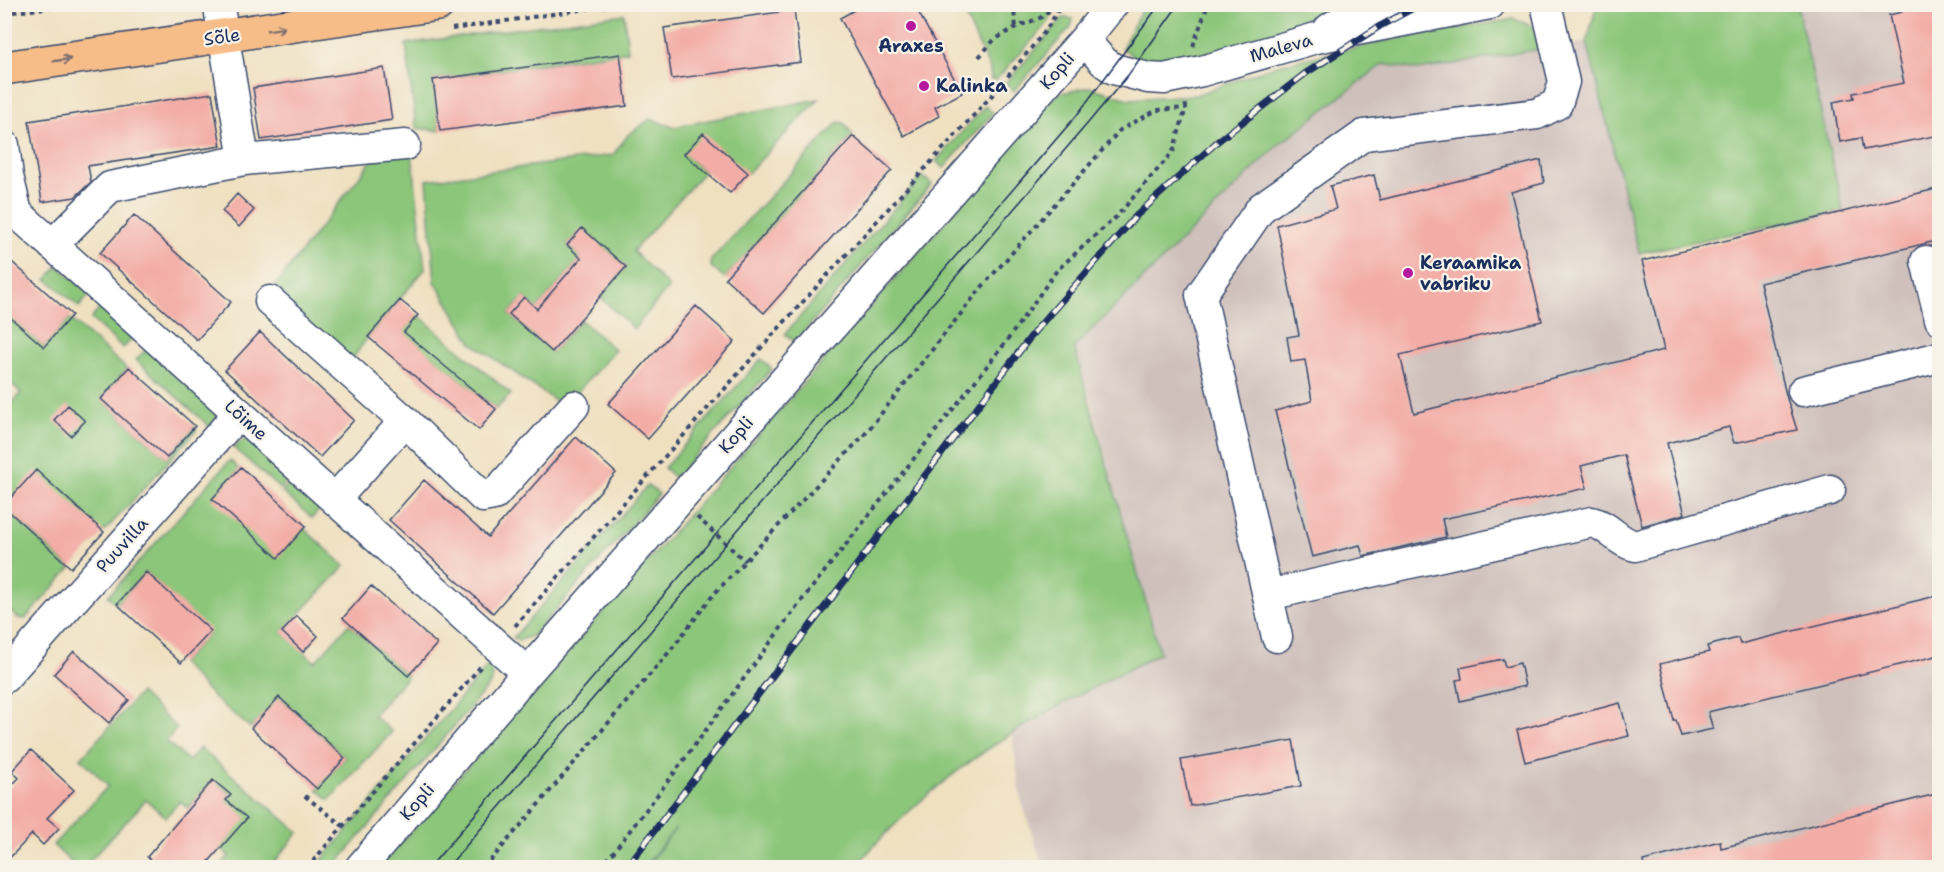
<svg xmlns="http://www.w3.org/2000/svg" width="1944" height="872" font-family="'Shantell Sans',sans-serif">
<rect width="100%" height="100%" fill="#f7f3e8"/>
<filter id="ink" filterUnits="userSpaceOnUse"><feTurbulence type="fractalNoise" baseFrequency=".0167" numOctaves="2"/><feDisplacementMap in="SourceGraphic" scale="12" xChannelSelector="R" yChannelSelector="G"/><feConvolveMatrix kernelMatrix="1 2 1 2 8 2 1 2 1" color-interpolation-filters="sRGB"/></filter>
<filter id="wash" filterUnits="userSpaceOnUse"><feTurbulence type="fractalNoise" baseFrequency=".008" numOctaves="4" result="noise"/><feDisplacementMap in="SourceGraphic" scale="24" xChannelSelector="R" yChannelSelector="G"/><feGaussianBlur stdDeviation="1.35" result="paint"/><feColorMatrix in="noise" values="0 0 0 0 0 0 0 0 0 0 0 0 0 0 0 0 0 1.4 0 .05"/><feComposite in="paint" operator="in"/></filter>
<g filter="url(#wash)">
<rect width="100%" height="100%" fill="#efe0c0"/>
<path fill="#cfc0bb" d="M1797,5H1939V867H1043L1021,799L1012,733L1160,653L1091,400L1074,347L1277,146L1383,64L1418,70L1587,42L1642,261L1843,211Z"/>
<path fill="#8cc67a" stroke="#547a6c" stroke-width="1.5" d="M960,5H1057L1046,25L996,80L991,79L990,69Z
M1144,5H1335L1290,29L1182,63L1160,65L1143,63L1122,48Z
M1609,5H1797L1843,211L1639,253L1587,42L1596,7Z
M624,14L628,51L433,80L440,131L416,128L406,44Z
M1063,18L1073,19L1071,27L1014,91L1006,83Z
M1514,19L1540,29L1547,48L1418,70L1383,64L1277,146L1074,347L1160,653C1111,679 1058,704 1011,734C954,770 899,816 855,867H646L676,828L644,867L379,868L1057,94L1090,87L1128,99L1196,95L1277,65L1394,39Z
M819,99L748,173L685,154L704,172L633,251L669,287L634,329L600,297L626,267L582,229L567,245L581,258L537,309L524,297L509,314L552,352L581,320L615,350L564,407L472,343L435,282L427,180L613,155L628,135L650,119L673,127Z
M985,106L993,113L944,168L936,161Z
M838,122L844,123L853,136L725,278L711,267V260Z
M412,153L425,269L368,337L351,361L272,290L376,155Z
M922,176L932,184L795,342L785,334Z
M58,266L90,294L79,307L47,279Z
M102,306L135,336L123,348L91,319Z
M5,312L44,347L69,318L127,369L101,399L167,458L195,426L196,431L104,532L5,505V411L21,393L5,377Z
M418,315L511,394L496,409L403,332Z
M148,347L218,413L217,418L210,427L136,360Z
M761,359L772,369L675,478L664,468Z
M242,440H248L291,476L280,489L234,448Z
M230,460L239,469L213,499L304,529L345,566L282,632L315,662L349,624L408,676L373,715L392,732L329,800L317,789L345,758L280,697L251,728L216,700L181,663L210,632L146,572L117,604L108,596Z
M293,479L323,506L312,518L282,492Z
M648,485L659,494L532,636L519,640L513,638Z
M4,507L71,568L25,619L18,618L5,607Z
M490,663L493,677L490,684L334,867H316Z
M140,693L177,728L166,741L189,761L200,748L299,832L270,867H219L229,856L221,848L226,800L231,795L218,784L213,789L208,785L188,808L180,801L166,817L146,800L84,867H76L53,845L108,786L81,758Z"/>
<g id="blocks">
<path fill="#f3ada7" d="M865,4H914L962,93L935,107L939,116L904,136L840,18Z
M1900,4H1940V135L1863,150L1861,138L1840,142L1833,102L1854,98L1853,93L1904,83L1889,15L1902,12Z
M794,10L801,62L672,79L664,28Z
M620,54L627,106L440,131L433,80Z
M384,68L392,120L261,140L253,88Z
M212,93L221,146L88,166L91,182L75,197L42,202L29,121Z
M703,133L748,173L730,193L684,154Z
M853,136L892,170L764,313L725,278Z
M1541,160L1544,183L1511,192L1542,321L1400,355L1414,413L1664,350L1642,261L1940,188V240L1760,283L1786,395L1797,430L1734,443L1729,427L1667,443L1685,514L1642,526L1624,455L1581,466L1587,488L1442,519L1446,537L1363,556L1360,545L1312,557L1275,411L1312,401L1305,360L1291,362L1287,337L1299,335L1277,225L1336,209L1330,186L1374,175L1380,200Z
M237,194L254,210L239,227L222,211Z
M134,215L231,302L197,340L100,253Z
M582,228L626,267L552,352L509,314L524,297L537,309L581,258L567,245Z
M4,255L72,315L44,347L4,312Z
M400,300L418,315L404,332L496,409L479,430L368,337Z
M696,306L735,341L648,439L608,404Z
M260,332L354,420L320,457L225,370Z
M129,367L195,426L167,458L101,399Z
M68,405L85,421L71,436L54,420Z
M576,437L616,473L493,613L389,520L424,480L488,537Z
M241,467L306,526L278,558L212,499Z
M36,470L104,532L71,568L4,507V505Z
M146,572L211,631L181,663L117,604Z
M371,586L437,644L408,676L343,618Z
M1940,595V655L1708,712L1713,729L1681,736L1676,720L1674,721L1660,664L1709,652L1707,646L1738,638L1740,644Z
M297,616L318,636L303,652L282,632Z
M74,651L129,700L109,723L54,674Z
M1503,659L1505,667L1520,663L1525,686L1460,701L1456,680L1462,679L1460,668Z
M279,697L345,758L317,789L251,728Z
M1620,703L1629,736L1525,762L1517,730Z
M1293,740L1301,786L1190,806L1181,760Z
M31,750L74,790L47,818L59,828L43,845L32,834L4,864V793L19,778L12,771Z
M213,780L231,795L226,800L247,818L204,867H159L147,857Z
M1940,793V867H1644L1643,861L1720,841L1721,848Z"/>
</g>
</g>
<g filter="url(#ink)">
<use href="#blocks" fill-opacity="0" stroke="#3b4a6d" stroke-width="1.5"/>
<g fill="none" stroke-linecap="round" stroke-linejoin="round">
<g stroke="#3b4a6d" stroke-width="33">
<path id="minor" d="M1329,29L1367,4
M1084,40L1104,62L1114,69L1148,78L1164,79L1202,71L1316,38L1490,4
M4,145L8,176L17,213L527,673
M244,160L405,145
M52,245L110,187L244,160L220,14
M1926,261L1940,319
M270,301L405,421
M1803,391L1940,357
M335,499L405,421L483,497L494,495L574,406
M1268,595L1592,522C1609,526 1618,542 1635,546L1830,490
M1277,637L1201,295L1261,208L1364,135L1537,114L1557,104L1564,82L1546,4
M4,678L239,413
M360,868L527,673L1084,40L1113,4"/>
</g>
<g stroke="#3b4a6d" stroke-width="36">
<path id="major" d="M4,68L438,4"/>
</g>
<path stroke="#3b4a6d" stroke-width="4" stroke-dasharray="4.5 4.5" stroke-linecap="butt" d="M1013,4L1016,27
M4,13L82,4
M452,29L620,4
M1193,46L1208,4
M979,57L994,40L1016,27L1040,18L1058,4
M697,517L745,561
M515,626L768,340L995,92L1046,30L1062,4
M305,796L343,826
M307,868L481,666
M484,868L670,651L714,594L865,434L982,287L1120,130L1157,110L1186,108
M601,868L675,772L795,609L1006,342L1057,270L1116,217L1173,152L1186,108L1185,100"/>
<use href="#minor" stroke="#fff" stroke-width="30"/>
<use href="#major" stroke="#f7bd88" stroke-width="33"/>
<path stroke="#1b2f5e" stroke-width="1.5" d="M429,868L1077,115L1160,4
M447,868L1088,123L1129,74L1179,4"/>
<g stroke="#1b2f5e" stroke-width="7">
<path id="rail" d="M626,868L1035,331L1136,216L1218,141L1306,73L1380,26L1421,4"/>
</g>
<use href="#rail" stroke="#f7f3e8" stroke-width="4.5" stroke-dasharray="14" stroke-linecap="butt"/>
</g>
<defs><path id="oneway-shaft" d="M-6 0H5M1.5-3L5.5 0L1.5 3" fill="none" stroke-width="1.6" stroke-linecap="round" stroke-linejoin="round" transform="scale(1.5)"/></defs>
<g stroke="#7e6f71">
<use href="#oneway-shaft" transform="translate(276 29) rotate(-9)"/>
<use href="#oneway-shaft" transform="translate(62 60) rotate(-8)"/>
</g>
</g>
<g fill="#b5179e" stroke="#f7f3e8" stroke-width="2">
<circle cx="911" cy="26" r="6"/>
<circle cx="924" cy="86" r="6"/>
<circle cx="1408" cy="273" r="6"/>
</g>
<g text-anchor="middle" dominant-baseline="central" stroke-width="4.5" stroke-linejoin="round" paint-order="stroke">
<g font-size="18" fill="#1b2f5e" stroke="#f7f3e8">
<text transform="translate(222 37) rotate(-8)">Sõle</text>
<text transform="translate(1281 48) rotate(-16)">Maleva</text>
<text transform="translate(1057 71) rotate(-49)">Kopli</text>
<text transform="translate(246 420) rotate(42)">Lõime</text>
<text transform="translate(736 435) rotate(-49)">Kopli</text>
<text transform="translate(122 545) rotate(-48)">Puuvilla</text>
<text transform="translate(417 802) rotate(-49)">Kopli</text>
</g>
<g font-size="18" font-weight="bold" fill="#1b2f5e" stroke="#f7f3e8" text-anchor="start">
<text x="911" y="46" text-anchor="middle">Araxes</text>
<text x="936" y="86">Kalinka</text>
<text x="1420" y="263">Keraamika<tspan x="1420" dy="21">vabriku</tspan></text>
</g>
</g>
<rect width="1944" height="872" fill="none" stroke="#f7f3e8" stroke-width="24"/>
</svg>
